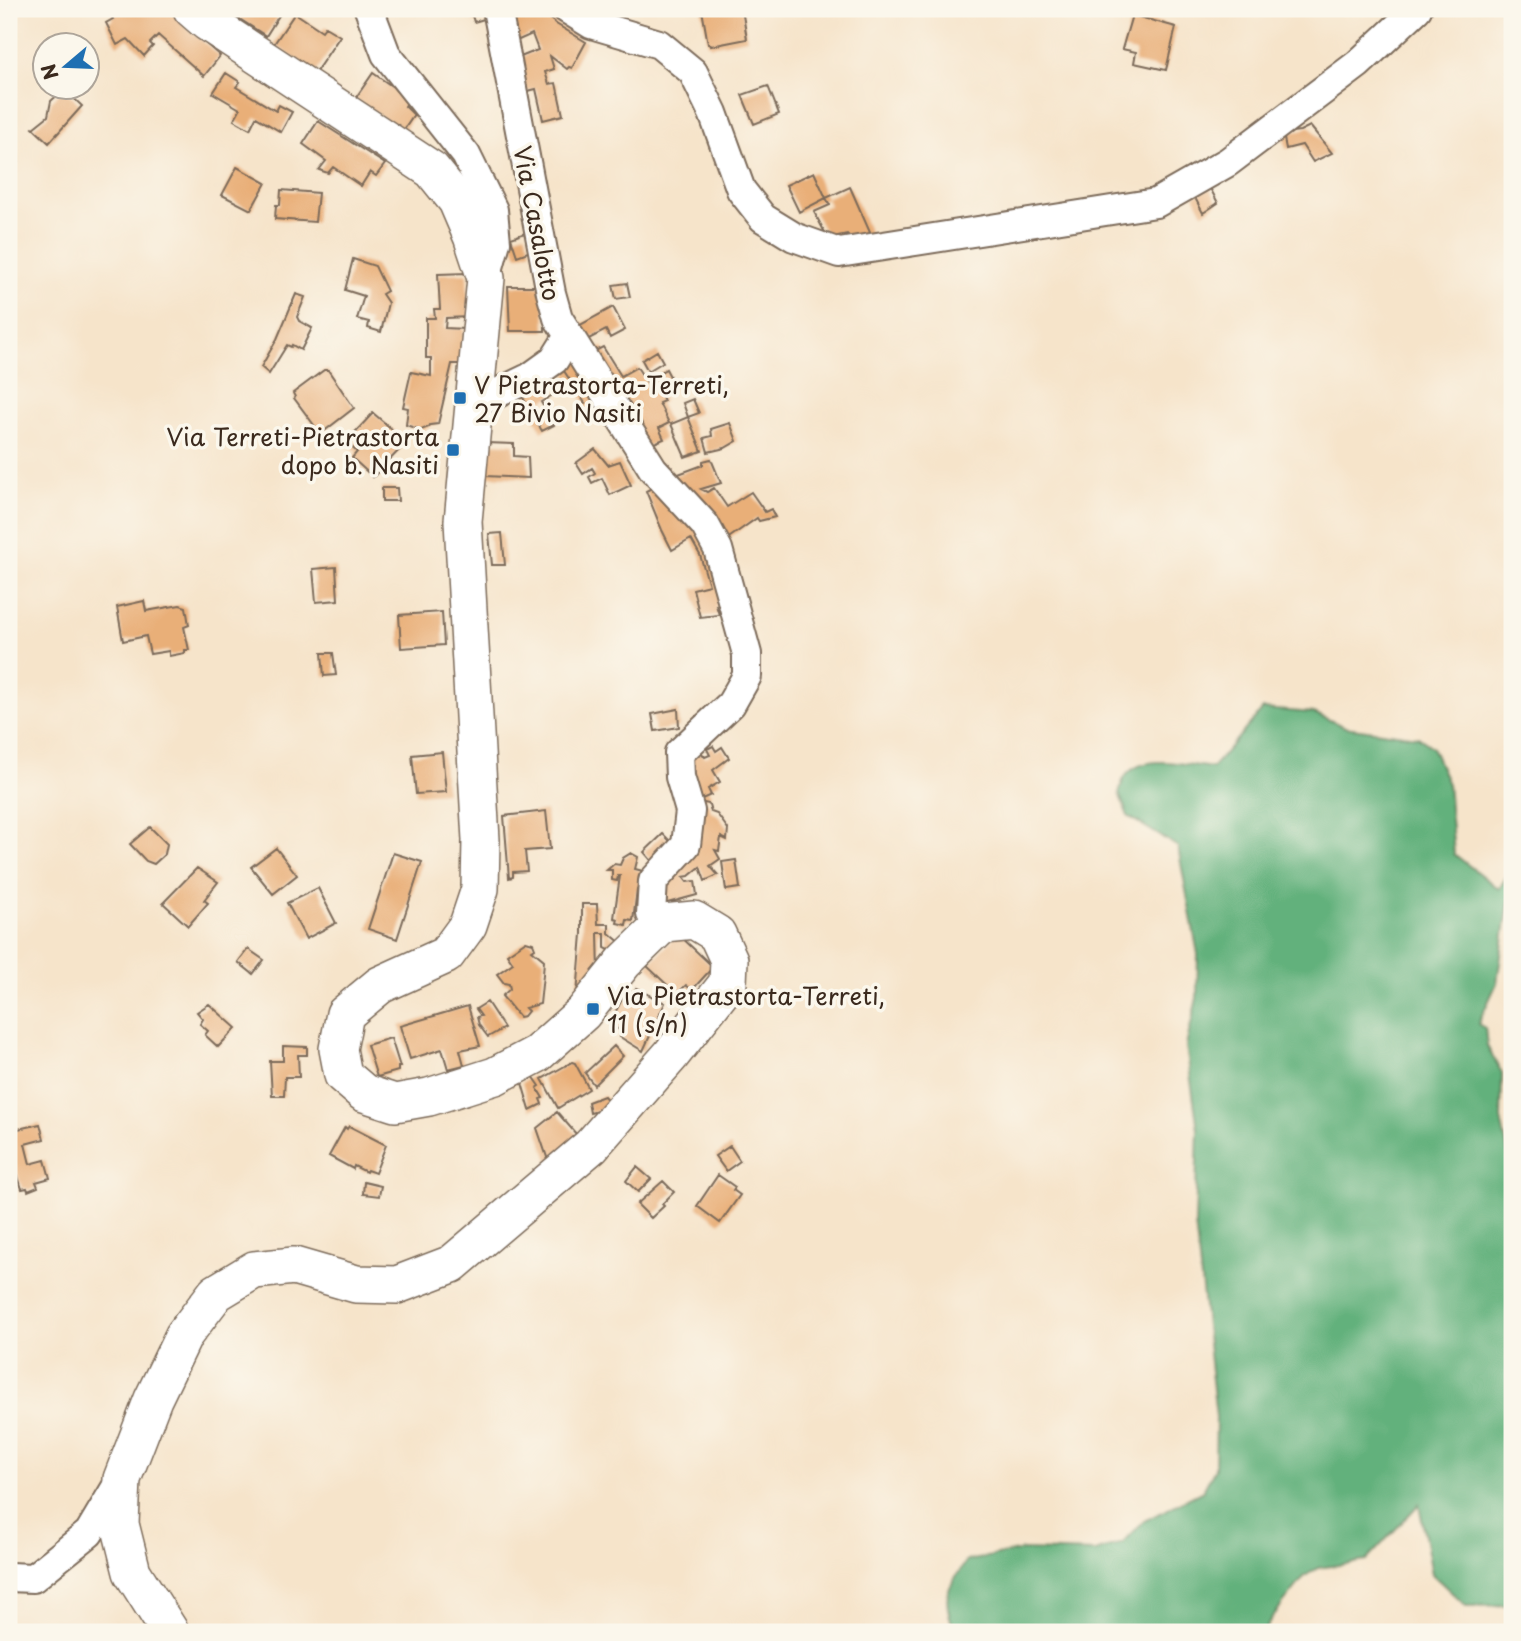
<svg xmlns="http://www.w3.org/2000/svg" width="1521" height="1641" font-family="'Playpen Sans',sans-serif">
<rect width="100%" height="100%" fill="#fbf7ec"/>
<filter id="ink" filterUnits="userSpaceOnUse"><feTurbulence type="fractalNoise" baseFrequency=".0143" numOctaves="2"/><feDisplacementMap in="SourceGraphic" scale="14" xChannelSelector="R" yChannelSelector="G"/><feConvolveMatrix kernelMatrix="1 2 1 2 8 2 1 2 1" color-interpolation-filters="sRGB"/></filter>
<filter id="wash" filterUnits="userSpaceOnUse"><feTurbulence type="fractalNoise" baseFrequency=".00686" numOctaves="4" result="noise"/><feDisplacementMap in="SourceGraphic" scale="28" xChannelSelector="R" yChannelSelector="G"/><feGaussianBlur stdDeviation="1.57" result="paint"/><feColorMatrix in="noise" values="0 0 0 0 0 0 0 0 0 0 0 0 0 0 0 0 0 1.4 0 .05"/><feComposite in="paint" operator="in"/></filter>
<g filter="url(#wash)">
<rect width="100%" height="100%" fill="#f6e4ca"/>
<path fill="#62b17c" stroke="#4e6e4d" stroke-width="2" d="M1263,709L1314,713L1345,727L1418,737L1432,747L1448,784L1454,854L1499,889L1507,876L1511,887L1497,983L1478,1024L1485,1028L1487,1046L1502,1073L1501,1119L1512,1173V1605L1466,1606L1432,1574L1419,1504L1366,1561L1318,1568L1305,1576L1271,1619L1264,1632H955C942,1596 945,1591 967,1561L1023,1550L1095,1552L1123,1543L1144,1521L1203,1491L1215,1468L1216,1417L1195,1224L1198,1129L1186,1046L1197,998L1198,954L1178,847L1128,816L1119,793C1121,788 1122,781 1125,777C1143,752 1187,765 1212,768Z"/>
<g id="blocks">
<path fill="#e9af78" d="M127,9H170L183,24L220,56L204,76L158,35L150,43L153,46L144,56L128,39L117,45L106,23L113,19L111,16Z
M234,9H283L266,36L238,18L240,13Z
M470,9H492L494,16L474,22Z
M504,9H538L556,24L586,42L572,68L569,67L567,69L550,56L554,69L545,72L549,84L556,83L563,115L543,120L536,89L524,92L518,58L538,50L532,34L512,43Z
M708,9H742L747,39L711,46L710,44H708L702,10Z
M295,13L322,31L325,27L340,36L315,73L274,44Z
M1132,15L1176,27L1166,70L1134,63L1136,52L1122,49Z
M226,73L240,82L236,87L276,111L279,105L292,112L281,132L256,117L250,129L234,120L240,109L213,93Z
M373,73L393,87L407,103L405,106L414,115L403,131L355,99Z
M768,86L779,114L754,124L742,95Z
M64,89L82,106L49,143L33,128L48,116L51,101Z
M318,121L385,164L376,176L370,172L361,186L333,167L328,173L319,170L326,161L303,144Z
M1310,126L1332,153L1313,162L1302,145L1286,149L1283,133L1300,131Z
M11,137L18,162L9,164V138Z
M237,167L266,183L251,210L222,195Z
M814,172L826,198L799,212L786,185Z
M850,187L872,237L868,239L849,236L847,234L828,238L814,212L830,205L826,198Z
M1210,188L1218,203L1203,213L1194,196Z
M281,190L318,193L315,222L275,219L276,205H280Z
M525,233L531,251L517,256L511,238Z
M353,259L375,266L387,291L382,294L388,303L381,332L368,328L369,322L357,319L364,296L345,290Z
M467,273L469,317L446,318L445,328L464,329L462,364H452L438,424L430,425L429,427L421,430L406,425L408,408L403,407L411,372L431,376V358H426V318H435L434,309H440L438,274Z
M627,283L630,297L616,299L613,285Z
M508,286H544L545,331H510Z
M296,294L305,297L297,317L299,321L312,328L301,350L292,345L291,347L287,345L269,374L261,367L277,339Z
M613,307L625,330L610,338L606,330L581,343L571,330Z
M603,347L621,376L637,367L648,384L656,379L654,376L666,369L675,386L661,394L664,401L659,403L669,423L659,428L664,439L647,446L589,354Z
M657,351L663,362L648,371L642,360Z
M577,357L608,402L586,413L581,405L585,403L564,371L563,364Z
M324,370H328L354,408L323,432L317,429L294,398L295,397L293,393Z
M549,381L556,393L541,402L554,425L542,431L522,396Z
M693,399L699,413L688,417L683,403Z
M373,413L407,442L373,477L352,458L357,452L346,442Z
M688,417L702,451L685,457L671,424Z
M730,423L737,441L725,448L708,452L704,438L712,436L711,429Z
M486,443L514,444V456L528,457L529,478L485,476Z
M595,449L608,465L620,461L631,485L610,495L602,478L592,483L589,477L595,473L592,468L583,474L576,463Z
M711,459L721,483L701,489L707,492L714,488L727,507L751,492L765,512L771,509L775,517L759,521L757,518L723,542L673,476L703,465V461Z
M661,483L696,519L731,601L716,605L719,615L700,617L693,589L709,585L700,555L691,539L672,550L662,530L646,491Z
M382,488H397L398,501H382Z
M502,533L505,565H492L489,534Z
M336,567L338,600L316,602L313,569Z
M144,601L146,611L180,605L186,607L189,625L184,627L189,650H185V653L169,656V651L150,654L146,636L123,641L117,607Z
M442,612L444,645L401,648L399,615Z
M322,653H333L336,675L324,676Z
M678,709L679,727L655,731L652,714Z
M713,746L716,751L722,747L729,758L713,770L720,782L708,789L711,795L702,799H696L684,765L700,751L705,757L710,755L707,749Z
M442,752L446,792L416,794L412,755Z
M699,802L709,804L711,812L717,814L728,829L727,840L721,837L719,851L715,850L720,859L710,866L718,875L705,881L700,867L689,876L683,877L687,882L695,881L697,895L660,905L656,889Z
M546,811L550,849L525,851L527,871L513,872V877L509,878L504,816Z
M150,827L167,844L165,854L154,864L146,861L130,844Z
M663,834L676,847L656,866L644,852Z
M276,848L297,875L273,894L251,867Z
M393,853L422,862L397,939L368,929Z
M631,853L638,857L635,869L647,872L644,891L637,890L633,921L627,920L626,925L617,923L618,919L614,918L620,876H618L617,881L612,880V870H607L614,864L620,865L623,858Z
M736,860L740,888L726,890L722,862Z
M197,868L218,882L204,900L208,903L188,926L163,903Z
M318,888L336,923L306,939L287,903Z
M582,904H597L598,924H609V933L622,944L615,953L605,948V933H598L599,975L577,995L582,934Z
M678,934L713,967L692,990L686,985L677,994L647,966Z
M526,941L533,943L535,948L532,950L544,960L543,975L540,1004L525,1008L528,1011L524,1016L519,1017L502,996L510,989L509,984L504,983L497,974L513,963L507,954Z
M248,949L264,960L253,974L238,962Z
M636,988L665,1003L643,1051L620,1037L623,1032L609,1024L627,990L633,993Z
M487,1002L504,1028L488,1037L479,1025L477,1017L481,1016L476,1009Z
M209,1004L236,1028L218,1047L205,1035L208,1031L200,1024L203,1019L197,1012Z
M468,1006L480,1046L460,1050L464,1065L448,1069L442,1049L410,1059L400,1026Z
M391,1038L400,1067H398V1071L377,1077L367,1045Z
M283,1046L307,1047V1055H298L299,1077H285L284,1096H272L270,1061H283Z
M614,1046L623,1056L594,1085L585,1073Z
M572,1062L575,1063L589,1089L558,1108L542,1079Z
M533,1076L540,1086L537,1088L543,1098L540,1099L542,1104L530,1110L522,1083Z
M604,1096L610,1103L606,1109L590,1113L588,1102Z
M557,1112L577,1135L550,1166L537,1128Z
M40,1124L44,1139L25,1144L30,1164L45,1160L50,1178L36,1182L38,1187L28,1191L27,1188L22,1189L9,1148V1131Z
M349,1126L386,1145L375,1173L367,1170L366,1172L354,1166L353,1169L329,1156L345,1127L347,1129Z
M730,1146L740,1161L726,1171L715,1156Z
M637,1167L651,1179L638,1192L626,1181Z
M718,1175L735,1187L733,1190L740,1195L720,1223L697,1206Z
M663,1181L674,1192L662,1204L664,1206L651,1218L637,1204Z
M364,1182L381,1186L379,1196L363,1194Z"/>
</g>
</g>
<g filter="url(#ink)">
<use href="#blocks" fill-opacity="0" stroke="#7c6b5a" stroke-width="2"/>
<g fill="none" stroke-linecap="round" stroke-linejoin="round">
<g stroke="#7c6b5a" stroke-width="32">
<path id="minor" d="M369,9L386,54L466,155L493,210L496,242L486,278
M497,9L551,293L558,318L653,469L705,525L718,549L747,654V676L731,704L679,753L680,777L690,811L686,845L653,881L651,914L659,928
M567,9L591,24L659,44L693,72L713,113L741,190L763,218L794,237L839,253L1156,203L1228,162L1358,64L1417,9
M474,396L487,398L529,378L554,360L569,336
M9,1577L33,1578L89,1533L120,1481"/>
</g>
<g stroke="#7c6b5a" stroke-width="40">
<path id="major" d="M170,1632L132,1572L120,1524L122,1479L153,1399L184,1335L216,1293L254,1270L294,1266L356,1284L397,1285L452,1264L591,1146L671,1055L728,983L729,960L717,934L694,920L664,923L624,962L583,1013L537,1054L495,1076L429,1097L395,1103L364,1093L343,1075L338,1049L345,1014L380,985L446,955L468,925L480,889L481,840L463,521L486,278L472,236L457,201L432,170L207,22L192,9"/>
</g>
<use href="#minor" stroke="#fff" stroke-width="28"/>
<use href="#major" stroke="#fff" stroke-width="37"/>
</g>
</g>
<g fill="#1f6fb2" stroke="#fbf7ec" stroke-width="2.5">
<rect x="453" y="391" width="14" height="14" rx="3.5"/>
<rect x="446" y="443" width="14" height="14" rx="3.5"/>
<rect x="586" y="1002" width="14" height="14" rx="3.5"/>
</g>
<g text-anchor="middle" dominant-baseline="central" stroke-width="7" stroke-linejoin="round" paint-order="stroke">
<g font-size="24" fill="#3b2a1e" stroke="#fbf7ec">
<text transform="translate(538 223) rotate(79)">Via Casalotto</text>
</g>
<g font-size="24" fill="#3b2a1e" stroke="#fbf7ec" text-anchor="start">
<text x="474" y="384">V Pietrastorta-Terreti,<tspan x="474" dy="28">27 Bivio Nasiti</tspan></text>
<text x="439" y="436" text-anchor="end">Via Terreti-Pietrastorta<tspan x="439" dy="28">dopo b. Nasiti</tspan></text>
<text x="607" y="995">Via Pietrastorta-Terreti,<tspan x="607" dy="28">11 (s/n)</tspan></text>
</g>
</g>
<rect width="1521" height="1641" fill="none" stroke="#fbf7ec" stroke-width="35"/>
<g transform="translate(66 66) rotate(251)"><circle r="33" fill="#fbf7ec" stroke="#aea59a" stroke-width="2"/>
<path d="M0-5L12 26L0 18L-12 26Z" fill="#1f6fb2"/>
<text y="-10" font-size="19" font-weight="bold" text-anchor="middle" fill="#3b2a1e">N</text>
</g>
</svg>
